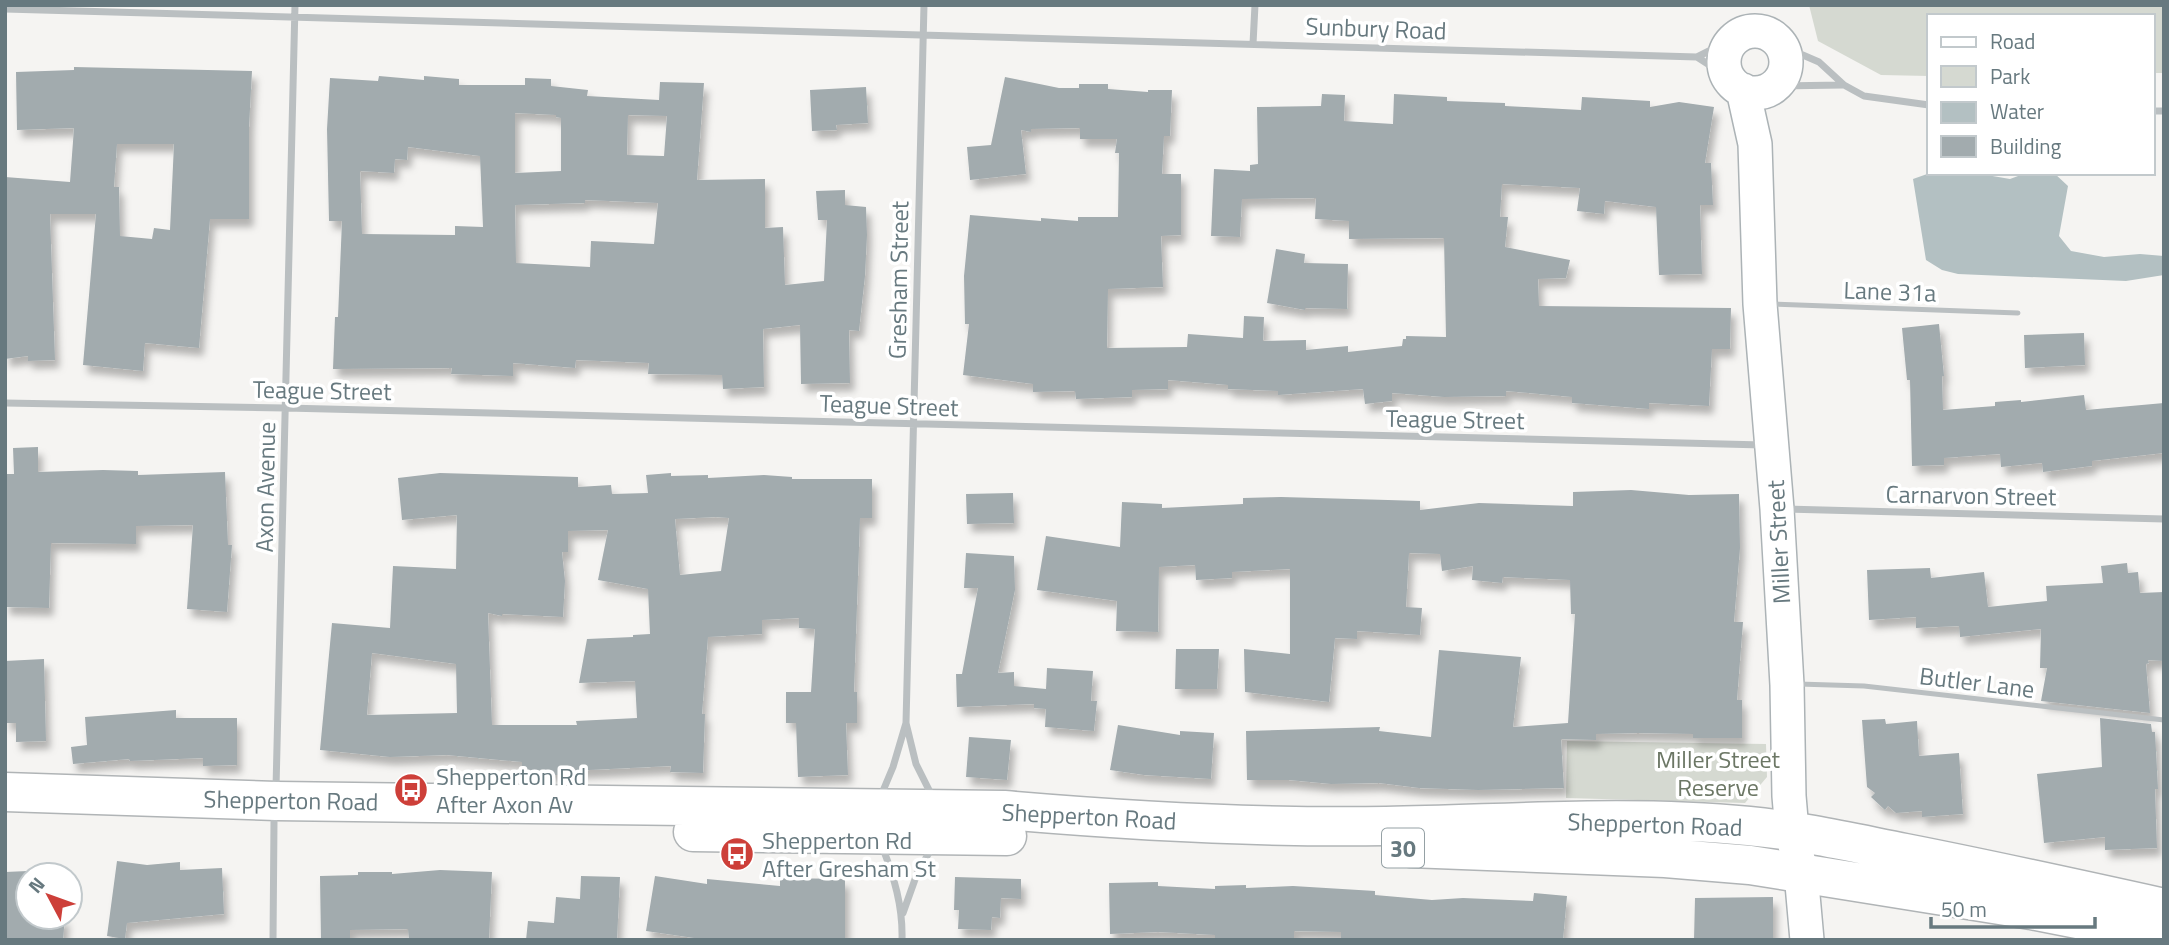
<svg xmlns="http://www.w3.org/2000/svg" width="2169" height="945" font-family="'Titillium Web',sans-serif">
<defs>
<filter id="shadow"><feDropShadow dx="4.5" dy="8" stdDeviation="3.5" flood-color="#0004"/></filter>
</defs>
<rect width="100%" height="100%" fill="#f5f4f2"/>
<path fill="#d5d9d1" d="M1809,5H2164V73H2153V16H1929V76L1881,75L1818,41Z
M1567,741L1766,744L1767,777L1745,803L1566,798Z"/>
<path fill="#b3c0c2" d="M1930,173H1975L2010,179L2026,173H2054L2068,186L2059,236L2071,251L2104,257L2140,254L2164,256V275L2126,281L1958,274L1942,270L1926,260L1913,179Z"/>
<path fill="#a2abae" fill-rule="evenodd" filter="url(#shadow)" d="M74,67L252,71L249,127V219H210L199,348L145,343L143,371L83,365L96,214H50L55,360L28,361V356L5,359V177L70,182L74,128L17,130L16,72L74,70ZM117,144H174L170,230L154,228L152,239L120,236L119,187H114Z
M379,76L424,80V76L459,79V85H525V78L551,79V86L588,90L587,96L659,100L660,82L704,83L697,180L765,179V228L783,227L785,285L824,281L827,220H818L816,191L845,190V205L866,207L867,235L865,276L859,331L849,330L850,383L801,384L800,325L763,329L764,387L723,389L722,375L648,374L649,363L576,360L575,368L513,363V376L451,374L452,368L333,369L335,317H338L342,221H329L327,129L330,78L378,81ZM515,113L556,115V117L561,118V171L515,173ZM628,115L667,116L664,156L627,155ZM408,147L480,156L483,227L455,226V235L362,234L360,171L394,173L395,159L407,160ZM585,200L658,203L654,244L591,241L590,267L516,263L515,205L585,203Z
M1005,77L1059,88H1079V84H1108V89L1148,92V90H1172L1170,136H1164L1162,174H1181V235L1161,236L1163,287L1108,289L1107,348L1187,347L1188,334L1243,338L1244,316L1264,317L1263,341L1306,340V350L1348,346V352L1402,346L1403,339H1406V336L1446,337L1444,238L1349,239V221L1315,219L1316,198L1242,199L1240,237L1211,236L1214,169L1250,171V165L1258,164L1257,107L1321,106L1322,94L1345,95L1344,121L1393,124L1394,94L1447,97V101L1505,103V106L1581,110L1582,97L1650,101V107L1679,102L1714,107L1705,163H1711L1713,205H1700L1702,274L1659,275L1656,207L1605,201L1604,214L1577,211L1580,188L1502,184L1500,217H1508L1505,247L1570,260L1566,278L1538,279L1539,306L1731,308L1730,349H1712L1709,406L1649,403V409L1572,403V397L1506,391V396L1444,397L1392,393V401L1365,404L1363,389L1278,395V391L1228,389V385L1168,380V389L1132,390V397L1076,399L1075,391L1033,392V384L963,375L969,324H965L964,276L970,215L1041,221V218L1078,221V217H1118L1119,153H1115L1117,139H1080V128L1031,129V132L1021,130L1026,174L970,180L967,147L991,145Z
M866,87L868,123L836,125L837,130L812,131L810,90Z
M1276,249L1305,254L1304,263L1348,264L1347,309L1305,308V310L1267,303Z
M1939,324L1944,376H1942L1943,410L1995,406V402L2021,400V402L2084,395L2086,410L2164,403V453L2092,461V466L2043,472L2042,463L2001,467L2000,454L1944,458V465L1912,466L1910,380H1907L1902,328Z
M2084,333L2085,365L2025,368L2024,335Z
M38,447V472L103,470L138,471V475L225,472L228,545H232L227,612L187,609L193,525L136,526V544L51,543L49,608L5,607V474H14L13,448Z
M440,473L578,477V487L611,485L612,494L648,493L646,475L671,473V476L708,475V478L764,475L792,477V479H872V518H860L854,692H857V723H846L848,775L798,777L796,723H786V692H811L815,629L799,628V618L762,620V634L708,637L702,714H705L703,773L670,772L671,766L569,771V775H522V762L447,755L390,757L320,750L332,623L390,628L393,566L456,569L457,515L402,520L398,478ZM716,517L729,518L721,571L680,575L675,519ZM608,530L598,580L648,589L650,634L633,635V637L587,639L579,683L635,681L637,718L576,721L577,725H492L488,613L502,616V614L563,617L565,581L562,552H568V531ZM372,653L456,664L457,713L367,715Z
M1631,490L1689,495L1739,494L1740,548L1734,622H1743L1737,700H1742V738H1693V734L1638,733L1596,734V740L1561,739L1564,788L1478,790L1419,788L1379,783L1331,784L1289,780H1247L1246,731L1380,727L1379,731L1431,737L1439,650L1521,657L1513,727L1568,723L1575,614H1571L1570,580L1503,577L1502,583L1472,580L1473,566L1442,571L1440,554L1409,553L1406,607L1422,608L1420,635L1357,631V639L1335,638L1329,702L1245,692L1244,649L1290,654V569L1232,572V578L1196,580L1195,565L1159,567L1158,632L1116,631L1117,601L1037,590L1046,536L1120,547L1122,502L1162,504V508L1243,504V498L1281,497L1388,500L1420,501V510L1479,503L1573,506V492Z
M1013,493L1014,523L967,524L966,494Z
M966,553L1014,556L1015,590L998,673L1014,672V686L1046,689L1047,668L1093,671L1091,701H1097L1094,731L1045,727L1046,709L1034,708V704L957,707L956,674H962L978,588H964Z
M2127,563L2128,573L2138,572L2140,593L2164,592V661L2148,660L2149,663L2146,664L2150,713L2041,701L2047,668H2040L2041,629L1960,637L1959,626L1916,628V617L1869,620L1867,570L1930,568L1931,578L1984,572L1988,607L2047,601L2046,586L2103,583L2101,566Z
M1176,649H1219L1217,689H1175Z
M44,659L46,741L16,742V723H6L5,661Z
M176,710V718H237V765L203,766V758L130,761L129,759L73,764L71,747L87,745L85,717Z
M2100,718L2151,724L2152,732H2155L2158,789H2155L2157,848L2105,850V837L2044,843L2037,774L2102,767Z
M1885,719L1886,724L1917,721L1919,756L1959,753L1963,814L1922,817V811L1896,813L1888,806L1885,810L1871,797L1875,793L1867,787L1862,720Z
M1118,725L1180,735V731L1214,733L1211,779L1144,775L1110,770Z
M969,737L1011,740L1007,780L966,777Z
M117,861L147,865L180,862V870L222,868L224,914L127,923L125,939L107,936Z
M440,870L492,872L489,940H409L408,929L350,930V940H321L320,876L358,875V872H392V874Z
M28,871V917H65L63,940H5V872Z
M581,876L620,877L617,940H526L528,921L554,923L556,897L580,899Z
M655,876L707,884V879L780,886V878L845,879V940H708L646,931Z
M955,877L1021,879V899L1001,898L1000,918L992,917L991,930L958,929L959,910H954Z
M1158,882V886L1215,889V886L1246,885V888L1293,886L1375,891V895L1432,900L1463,898L1533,901L1534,893L1567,896L1563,940H1341V932L1294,931V940H1215V935L1158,932L1110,934L1109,883Z
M1773,897V939L1694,940L1695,898Z"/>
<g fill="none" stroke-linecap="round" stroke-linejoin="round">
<g stroke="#acb3b6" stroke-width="36">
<path id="secondary" d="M1724 62a31 31 0 1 1 62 0a31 31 0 1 1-62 0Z
M1743,90L1755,144L1760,304L1777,509L1787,685L1789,796L1792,831L1801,873L1807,940"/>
</g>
<g stroke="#b0b4b6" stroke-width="41">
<path id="highway" d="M5,792L276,801L1004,810C1131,821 1259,828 1386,826C1507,824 1628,814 1749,826C1802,831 1854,843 1905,853C1992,870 2078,889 2164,908
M693,832L1007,836
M1410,848L1665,858L1750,865L2031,910L2164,936"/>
</g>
<path stroke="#babfc1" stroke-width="5" d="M1772,304L2018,313
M1798,684L1864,686L2164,720"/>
<path stroke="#babfc1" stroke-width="7" d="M924,5L906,723L916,764L932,796
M5,9L1697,57L1735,38
M1253,44L1255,5
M1782,46L1819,62L1844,85L1864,96L1929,105
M1697,57L1728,77
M1774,86L1843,85
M2153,111H2164
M5,403L286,408L1763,445
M1785,509L2164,519
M276,788L295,5
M880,798L893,767L906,723
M882,846C894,877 903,906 902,940
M903,913L918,871L932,848
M273,940L274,822"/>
<use href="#secondary" stroke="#fff" stroke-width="33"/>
<use href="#highway" stroke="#fff" stroke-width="38"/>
</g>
<defs>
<g id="bus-disc" transform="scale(1.75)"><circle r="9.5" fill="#cd3f39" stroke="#fff"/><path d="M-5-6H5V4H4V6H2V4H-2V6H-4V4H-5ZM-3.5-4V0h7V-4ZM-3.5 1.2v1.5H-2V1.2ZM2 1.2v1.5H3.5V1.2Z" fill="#fff"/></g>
</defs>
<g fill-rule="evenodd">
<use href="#bus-disc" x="411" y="790"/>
<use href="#bus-disc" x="737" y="854"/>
</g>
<g text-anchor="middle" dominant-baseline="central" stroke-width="7" stroke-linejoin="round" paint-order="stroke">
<rect fill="#fff" stroke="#95a1a5" stroke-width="2" x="1382" y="828.5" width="42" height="39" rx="5"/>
<g font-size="23" font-weight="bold" fill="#67797f">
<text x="1403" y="848">30</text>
</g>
<g font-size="24" fill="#67797f" stroke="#fff">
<text transform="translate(1376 28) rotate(2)">Sunbury Road</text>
<text transform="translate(898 280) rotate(-89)">Gresham Street</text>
<text transform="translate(1890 291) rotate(2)">Lane 31a</text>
<text transform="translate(322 390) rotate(1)">Teague Street</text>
<text transform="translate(889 405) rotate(2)">Teague Street</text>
<text transform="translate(1455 419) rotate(1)">Teague Street</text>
<text transform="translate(265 487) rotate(-89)">Axon Avenue</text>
<text transform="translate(1971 495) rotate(1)">Carnarvon Street</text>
<text transform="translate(1778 542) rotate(-93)">Miller Street</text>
<text transform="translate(1977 682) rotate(7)">Butler Lane</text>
<text transform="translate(291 800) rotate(1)">Shepperton Road</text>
<text transform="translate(1089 816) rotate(3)">Shepperton Road</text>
<text transform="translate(1655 824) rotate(2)">Shepperton Road</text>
</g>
<g font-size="24" fill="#6c7765" stroke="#fff">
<text x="1718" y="759">Miller Street<tspan x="1718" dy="28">Reserve</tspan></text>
</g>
<g font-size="24" fill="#67797f" stroke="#fff" text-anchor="start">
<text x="436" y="776">Shepperton Rd<tspan x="436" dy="28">After Axon Av</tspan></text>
<text x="762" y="840">Shepperton Rd<tspan x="762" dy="28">After Gresham St</tspan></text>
</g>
</g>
<rect width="2169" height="945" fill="none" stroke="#67797f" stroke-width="14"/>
<rect x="1927" y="14" width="228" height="161" fill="#ffffff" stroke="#c2c9cc" stroke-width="2"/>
<rect x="1941" y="37" width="35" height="10" fill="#ffffff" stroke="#c2c9cc" stroke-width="2"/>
<text x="1990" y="49" font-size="21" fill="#67797f">Road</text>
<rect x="1941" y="66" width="35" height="21" fill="#d5d9d1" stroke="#c2c9cc" stroke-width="2"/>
<text x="1990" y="84" font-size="21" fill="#67797f">Park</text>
<rect x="1941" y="102" width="35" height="21" fill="#b3c0c2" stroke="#c2c9cc" stroke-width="2"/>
<text x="1990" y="119" font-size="21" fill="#67797f">Water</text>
<rect x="1941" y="136" width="35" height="21" fill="#a2abae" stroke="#c2c9cc" stroke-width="2"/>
<text x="1990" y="154" font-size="21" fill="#67797f">Building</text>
<g transform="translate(49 896) rotate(311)"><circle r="33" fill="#ffffff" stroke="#c2c9cc" stroke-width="2"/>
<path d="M0-5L12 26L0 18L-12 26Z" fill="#cd3f39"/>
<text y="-10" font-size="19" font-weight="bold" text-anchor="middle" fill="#67797f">N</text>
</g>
<path d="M1931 917v10h164v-10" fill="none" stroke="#67797f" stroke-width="3.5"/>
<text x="1941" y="917" font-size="21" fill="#67797f" stroke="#ffffff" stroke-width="5" paint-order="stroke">50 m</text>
</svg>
